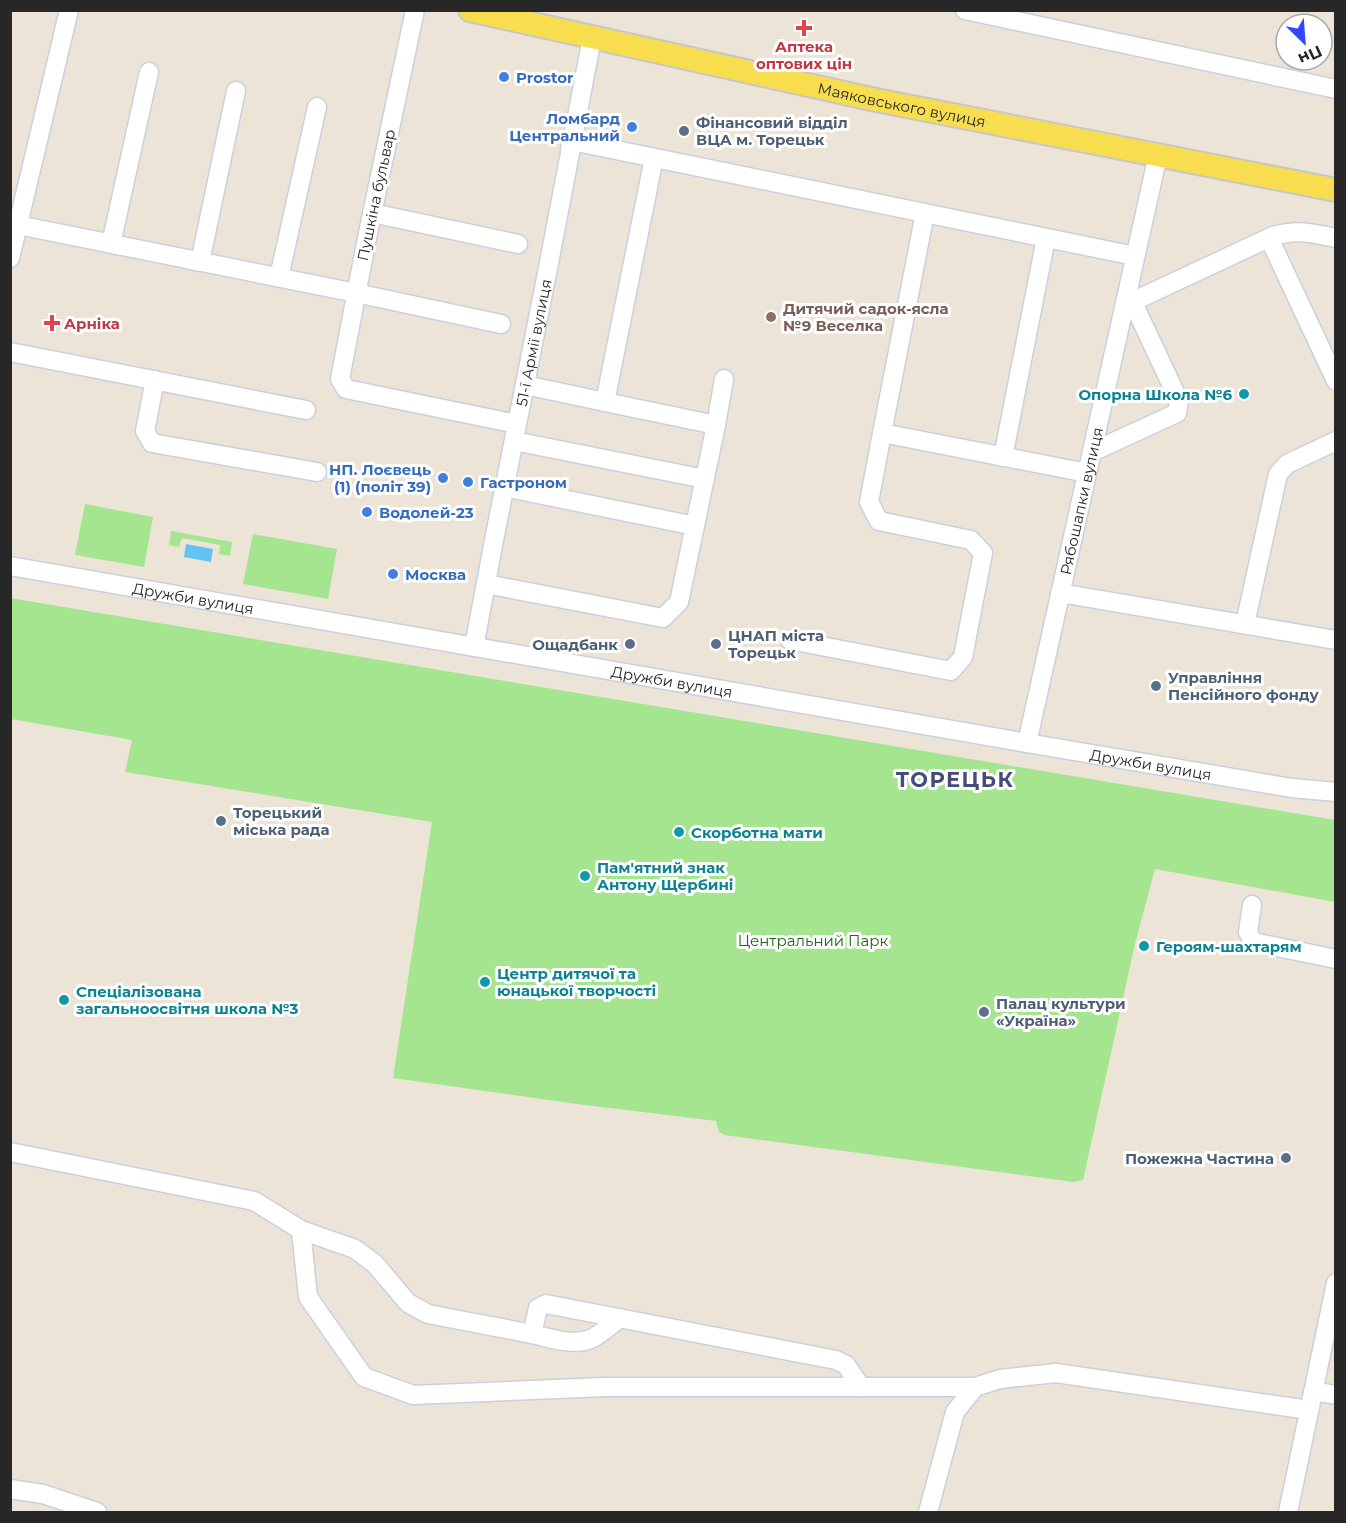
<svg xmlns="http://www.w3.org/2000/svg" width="1346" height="1523" font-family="Montserrat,sans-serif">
<rect width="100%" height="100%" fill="#ebe4d7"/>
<path fill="#a6e58f" d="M85,504L153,517L144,567L75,555Z
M171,531L232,542L230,556L219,554L220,545L182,538L179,547L169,545Z
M253,534L337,549L328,599L243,584Z
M10,598L1335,820V902L1155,869L1135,944L1083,1180L1073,1182L724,1135L719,1132L716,1121L577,1104L393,1078L432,822L125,772L132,740L11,719Z"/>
<path fill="#62c2f4" d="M186,544L213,549L211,562L184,557Z"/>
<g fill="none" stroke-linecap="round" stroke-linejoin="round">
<g stroke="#cccfe1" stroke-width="21">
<g id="minor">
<path d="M415,10L368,233L340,379L346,389L517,424"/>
<path d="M965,10L1336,89"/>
<path d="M570,149L572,141L1135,256"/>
<path d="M654,158L605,402L716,425L724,379"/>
<path d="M372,213L518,244"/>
<path d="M925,213L882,433L1087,473"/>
<path d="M18,225L356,293L501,324"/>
<path d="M1269,238L1336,381"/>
<path d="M122,246L111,244L149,72"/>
<path d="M10,258L69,10"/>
<path d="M187,259L200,262L236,91"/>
<path d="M279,277L317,107"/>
<path d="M1131,304L1136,300L1273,236C1299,229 1310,233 1336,238"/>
<path d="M10,352L306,410"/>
<path d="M155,380L145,431L152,443L317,472"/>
<path d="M525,385L605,402"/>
<path d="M514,441L705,479"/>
<path d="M1092,452L1177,413L1179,401L1136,309L1131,304L1125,303"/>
<path d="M1003,457L1046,238"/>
<path d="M504,487L695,526"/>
<path id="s1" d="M10,566L1027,743L1292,788L1336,792"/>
<path d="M486,584L663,618L679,602L716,425"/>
<path d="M1060,593L1336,640"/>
<path d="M1245,624L1278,474L1287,464L1336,441"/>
<path d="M790,640L951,671L963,657L983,553L971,540L879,521L869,502L882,433"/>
<path id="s2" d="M474,647L495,535L548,268L592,38"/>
<path id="s3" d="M1027,743L1158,155"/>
<path d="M1252,905L1248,932L1253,942L1336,959"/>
<path d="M10,1152L254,1201L301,1230L355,1249L375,1264L408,1303L428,1314L532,1334"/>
<path d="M301,1230L308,1297L364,1377L413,1395L604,1387H975"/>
<path d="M620,1318C612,1324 602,1333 593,1338C574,1347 551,1338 532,1334L538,1308L546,1304L836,1360L846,1365L861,1387"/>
<path d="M1313,1391L1336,1395"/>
<path d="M10,1489L43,1494L97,1512"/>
<path d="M928,1512L955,1412L975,1387L1000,1379L1056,1373L1309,1410"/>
<path d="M1288,1512L1336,1283"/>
</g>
</g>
<g stroke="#c7c7c7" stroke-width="26">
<g id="major">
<path id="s4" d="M470,10L876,100L1336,190"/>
</g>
</g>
<use href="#minor" stroke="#fff" stroke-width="18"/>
<use href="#major" stroke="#f8de4f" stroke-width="22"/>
</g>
<g fill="#e0444e" stroke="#fff" stroke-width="2">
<path d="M801 19h6v6h6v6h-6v6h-6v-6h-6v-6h6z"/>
<path d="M49 314h6v6h6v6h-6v6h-6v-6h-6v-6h6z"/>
</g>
<g fill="#3f7fe0" stroke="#fff" stroke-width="2">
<circle cx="504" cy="77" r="6"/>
<circle cx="632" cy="127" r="6"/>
<circle cx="443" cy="478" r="6"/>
<circle cx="468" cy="482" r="6"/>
<circle cx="367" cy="512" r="6"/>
<circle cx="393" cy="574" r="6"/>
</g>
<g fill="#5c6f8a" stroke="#fff" stroke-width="2">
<circle cx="684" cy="131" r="6"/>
<circle cx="630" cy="644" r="6"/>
<circle cx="716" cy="644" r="6"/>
<circle cx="1156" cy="686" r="6"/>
<circle cx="221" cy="821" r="6"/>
<circle cx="984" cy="1012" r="6"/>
<circle cx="1286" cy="1158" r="6"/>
</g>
<circle fill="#8d6e63" stroke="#fff" stroke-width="2" cx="771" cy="317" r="6"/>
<g fill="#0f9aa8" stroke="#fff" stroke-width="2">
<circle cx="1244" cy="394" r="6"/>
<circle cx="679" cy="832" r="6"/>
<circle cx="585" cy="876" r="6"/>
<circle cx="1144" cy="946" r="6"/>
<circle cx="485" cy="982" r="6"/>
<circle cx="64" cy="1000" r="6"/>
</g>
<g text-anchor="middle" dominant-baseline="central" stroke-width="6" stroke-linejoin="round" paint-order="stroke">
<g font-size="15" font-weight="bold" fill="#be3a42" stroke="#fff">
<text x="804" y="46">Аптека<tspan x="804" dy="17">оптових цін</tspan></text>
<text x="64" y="323" text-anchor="start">Арніка</text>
</g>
<g font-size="15" font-weight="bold" fill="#366cbe" stroke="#fff" text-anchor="start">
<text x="516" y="77">Prostor</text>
<text x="620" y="118" text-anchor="end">Ломбард<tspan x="620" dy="17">Центральний</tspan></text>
<text x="431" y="469" text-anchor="end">НП. Лоєвець<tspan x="431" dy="17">(1) (політ 39)</tspan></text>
<text x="480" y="482">Гастроном</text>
<text x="379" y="512">Водолей-23</text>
<text x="405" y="574">Москва</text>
</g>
<g font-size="15" fill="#272727" stroke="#fff">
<text stroke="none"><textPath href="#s4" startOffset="442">Маяковського вулиця</textPath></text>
<text transform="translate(376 195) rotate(-78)">Пушкіна бульвар</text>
<text stroke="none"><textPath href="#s2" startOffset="310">51-ї Армії вулиця</textPath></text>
<text stroke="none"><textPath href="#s3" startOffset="248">Рябошапки вулиця</textPath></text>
<text stroke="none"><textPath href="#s1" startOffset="186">Дружби вулиця</textPath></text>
<text stroke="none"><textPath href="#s1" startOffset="672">Дружби вулиця</textPath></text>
<text stroke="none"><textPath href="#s1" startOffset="1158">Дружби вулиця</textPath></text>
</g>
<g font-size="15" font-weight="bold" fill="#4e5e75" stroke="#fff" text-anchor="start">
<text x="696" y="122">Фінансовий відділ<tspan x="696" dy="17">ВЦА м. Торецьк</tspan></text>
<text x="728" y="635">ЦНАП міста<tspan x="728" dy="17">Торецьк</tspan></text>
<text x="618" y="644" text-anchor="end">Ощадбанк</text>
<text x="1168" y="677">Управління<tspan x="1168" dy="17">Пенсійного фонду</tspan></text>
<text x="233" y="812">Торецький<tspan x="233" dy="17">міська рада</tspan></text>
<text x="996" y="1003">Палац культури<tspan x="996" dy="17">«Україна»</tspan></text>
<text x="1274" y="1158" text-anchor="end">Пожежна Частина</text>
</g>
<g font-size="15" font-weight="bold" fill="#785e54" stroke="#fff" text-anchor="start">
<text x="783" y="308">Дитячий садок-ясла<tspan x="783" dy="17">№9 Веселка</tspan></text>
</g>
<g font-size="15" font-weight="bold" fill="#0d838f" stroke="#fff" text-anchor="start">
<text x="1232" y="394" text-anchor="end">Опорна Школа №6</text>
<text x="691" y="832">Скорботна мати</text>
<text x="597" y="867">Пам'ятний знак<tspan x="597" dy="17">Антону Щербині</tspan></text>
<text x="1156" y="946">Героям-шахтарям</text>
<text x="497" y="973">Центр дитячої та<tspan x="497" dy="17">юнацької творчості</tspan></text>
<text x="76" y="991">Спеціалізована<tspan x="76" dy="17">загальноосвітня школа №3</tspan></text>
</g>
<g font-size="15" fill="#1f6615" stroke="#fff">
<text x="813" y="940">Центральний Парк</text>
</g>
<g font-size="21" font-weight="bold" letter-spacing="1.5" fill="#464b79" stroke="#fff">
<text x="955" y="779">ТОРЕЦЬК</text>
</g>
</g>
<rect width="1346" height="1523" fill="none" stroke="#272727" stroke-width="24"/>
<g transform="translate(1304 42) rotate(155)"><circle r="28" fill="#ffffff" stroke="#a9a9a9" stroke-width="1.5"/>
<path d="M0-4.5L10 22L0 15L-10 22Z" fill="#3046ff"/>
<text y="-9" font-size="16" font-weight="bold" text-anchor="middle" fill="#272727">Пн</text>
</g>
</svg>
